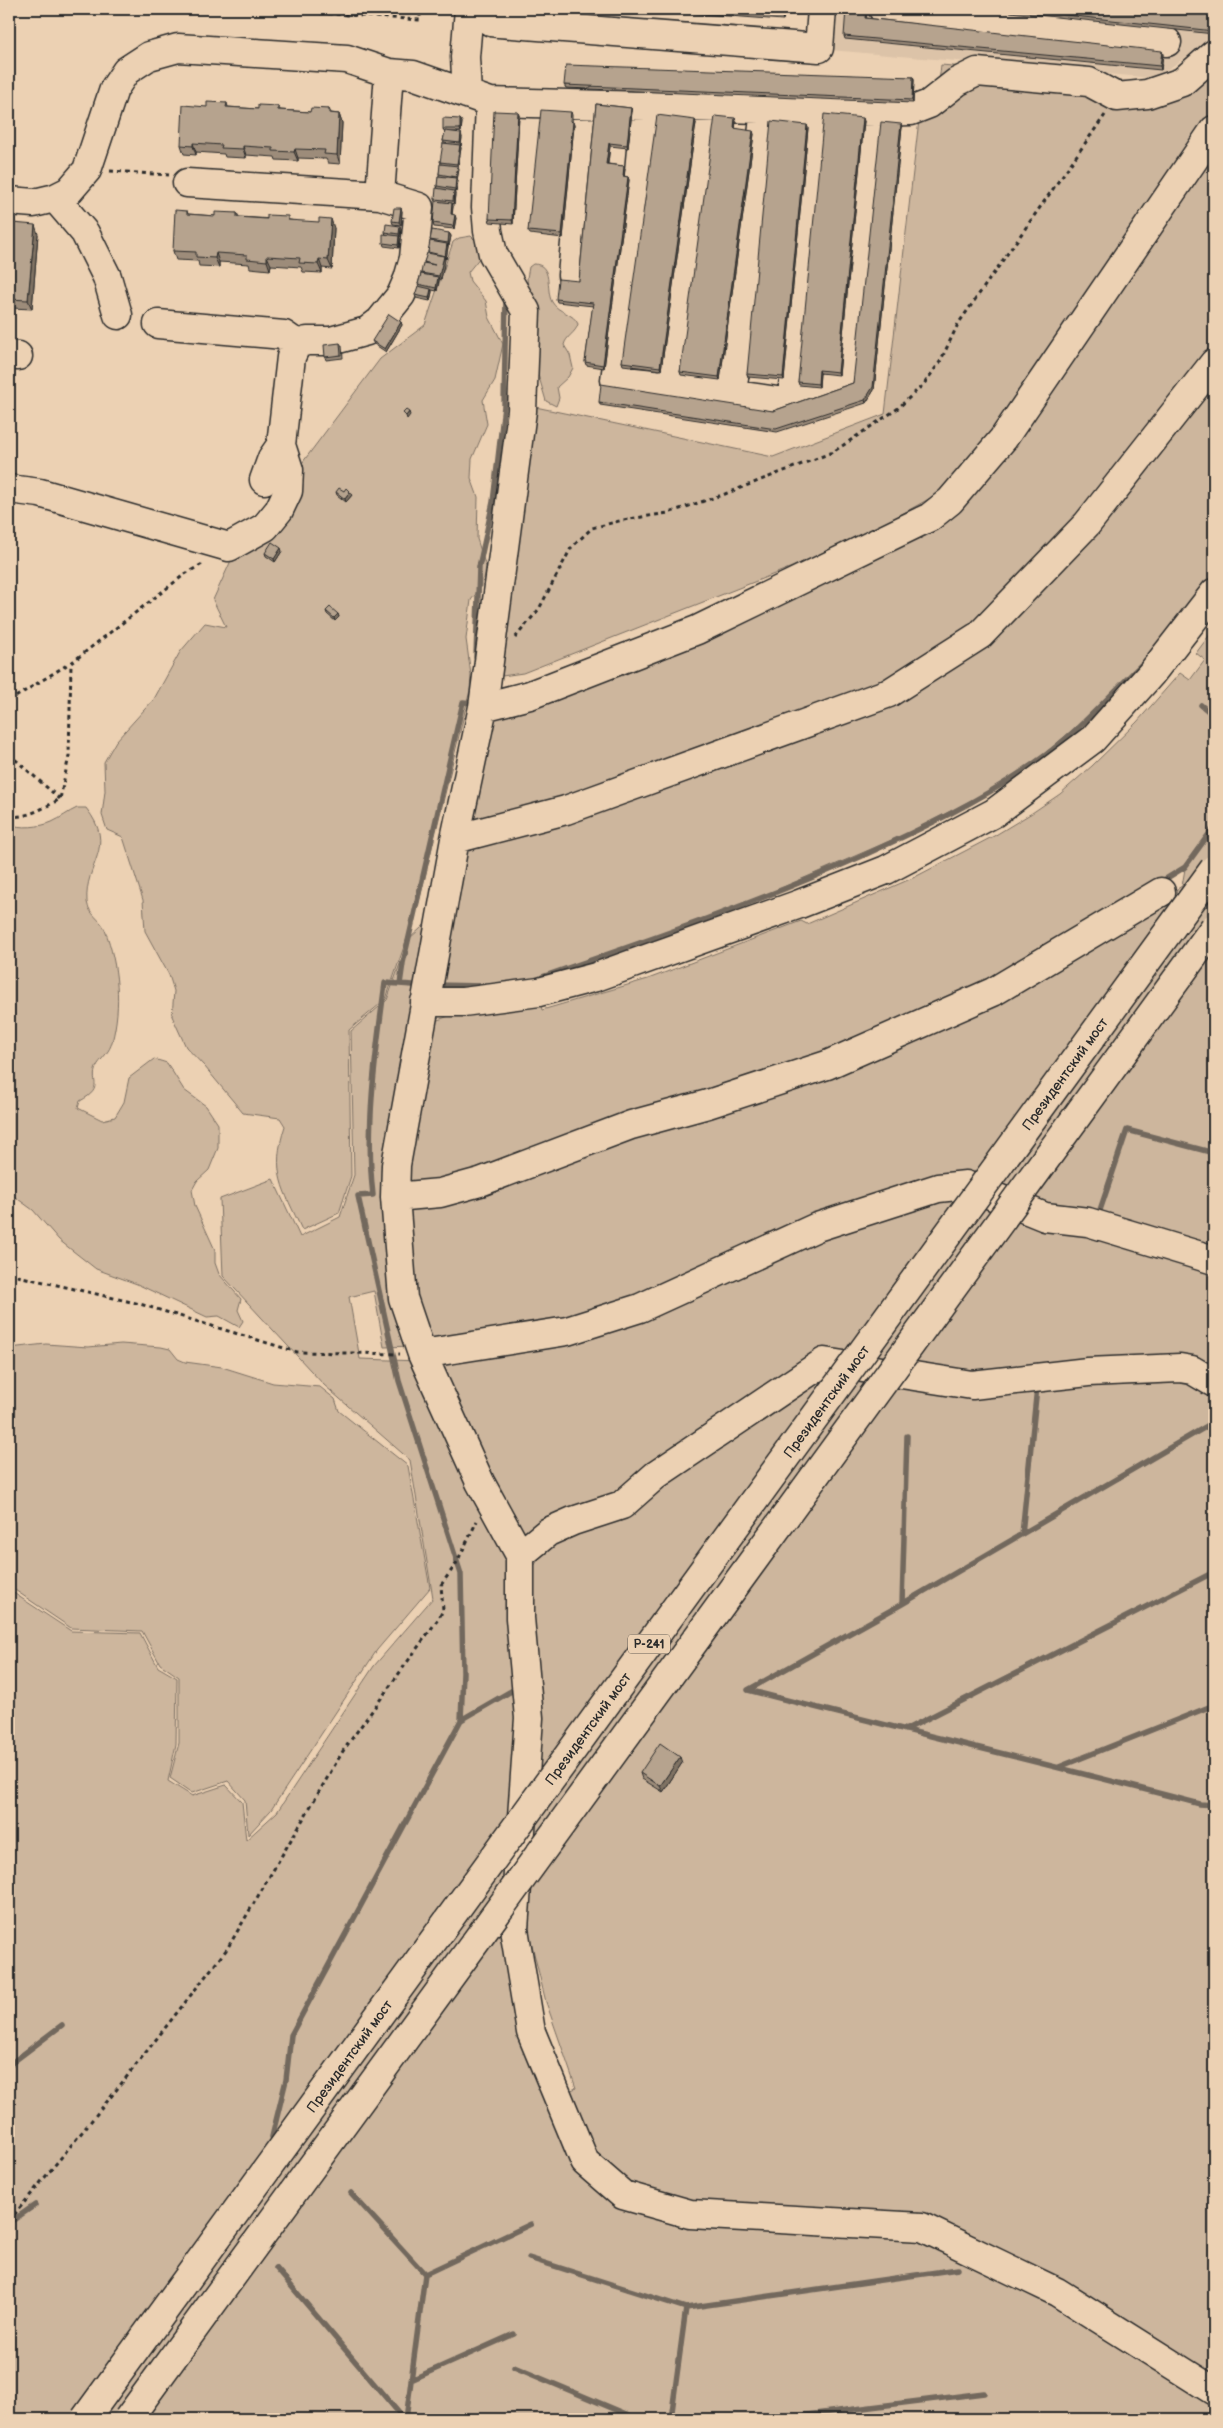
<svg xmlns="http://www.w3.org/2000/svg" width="1223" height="2428" font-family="'Balsamiq Sans',sans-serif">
<rect width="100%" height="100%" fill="#ecd1b3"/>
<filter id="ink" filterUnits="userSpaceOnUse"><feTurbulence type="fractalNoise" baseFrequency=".02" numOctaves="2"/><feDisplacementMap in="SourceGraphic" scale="10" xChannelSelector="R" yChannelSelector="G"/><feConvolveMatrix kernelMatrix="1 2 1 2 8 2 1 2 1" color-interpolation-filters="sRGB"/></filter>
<g filter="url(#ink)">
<path fill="#dcc3a8" d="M834,9H1214V36L1209,42L1154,78L830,50Z"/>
<path fill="#cdb69d" stroke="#7c7064" d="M1214,45V117L1009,416L943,491L882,525L792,567L523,673L502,676L526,405L773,457L885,414L919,120L936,108L941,65L1155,84Z
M1214,143V346L1091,502L982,622L875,688L661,766L481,825L471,819L494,713L919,531Z
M471,236L477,242L481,256L468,272L470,281L486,301L489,317L503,344L495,380L483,400L487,424L472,459L471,478L478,497L477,539L486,567L483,585L471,600L466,639L471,675L470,690L418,906L386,999L349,1030L351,1176L339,1213L302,1230C283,1188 270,1173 285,1126L280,1118L243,1113L205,1067L186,1047L172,1016L174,991L169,975L145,931L143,900L123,837L107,830L102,815L105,791L104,762L116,741L154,699L180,652L205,623L226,627L213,600L234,554L380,359L425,325L453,242L459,238Z
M533,264C554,264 545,290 552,302C558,313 574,313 578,324C576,333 566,336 564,345L570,355L573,368L568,377L557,387L559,398L556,406L546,401L536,367L527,278L529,267Z
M1214,370V575L1141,663L1076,727L1037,760L993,789L908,833L735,908L540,977L506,984H437L465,845L957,659Z
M1214,601V1252L1085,1213L1040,1206L985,1179L972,1176H951L893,1192L807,1221L635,1299L577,1319L506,1333V1337L438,1348L436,1343L429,1344L412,1297L402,1214L408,1205L462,1193L620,1136L766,1093L855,1061L1000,998L1182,886L1185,869L992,986L891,1032L792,1069L623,1120L459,1181L412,1190L400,1181L429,1023L458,1013L540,1002L542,1010L648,979L801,921L807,924L915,877L994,836L1032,813L1060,794L1092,766L1137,722L1180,673L1190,680L1205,660L1196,653L1214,629L1210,608Z
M77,808H86C118,848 84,863 87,902C89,915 101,919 105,930C118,965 122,1005 112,1042C110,1051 103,1057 98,1064C87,1081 107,1087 80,1101L78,1108L102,1120L115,1117L124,1102L129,1078L154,1059L167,1063L184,1090L206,1106L218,1124V1148L209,1170L197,1181L192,1190L195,1206L215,1250V1263L219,1274L241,1299L238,1310L243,1321L239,1327L219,1316L207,1317L137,1284L96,1269L59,1240L33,1210L11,1194L9,1195V824C20,829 41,827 52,822C61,818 68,812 77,808Z
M433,917L389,1137L414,1346L384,1347L374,1291L349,1297L360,1359L420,1361L511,1553L520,1711L521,1937L535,1996L567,2092L576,2088L546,2002L529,1933L536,1707L532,1569L547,1547L650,1492L828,1371L1177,1377L1214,1392V2419H9V1590L71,1631L140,1633L158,1667L177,1678L176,1744L168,1781L192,1796L226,1785L242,1802L246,1840L277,1812L374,1666L433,1598L410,1460L324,1385L223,1276L220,1199L273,1179L300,1237L340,1217L354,1175L351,1031L387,1000L409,939Z
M946,1195L1086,1230L1214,1268V1372L963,1375L827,1351L806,1357L650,1465L617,1495L569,1509L517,1536L435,1360L744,1267Z
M46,1344L88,1347L121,1344L161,1347L170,1349L178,1359L185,1362L222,1367L273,1383L320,1387L335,1399L339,1411L408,1466L430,1588L377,1650L271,1810L248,1835L245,1800L228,1781L192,1793L170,1778L179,1743V1677L160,1664L142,1631L71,1628L9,1586V1348Z"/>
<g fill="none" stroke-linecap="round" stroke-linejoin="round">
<path stroke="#72685d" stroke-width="5.5" d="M476,657L479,567L493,502L504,406L506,298
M1201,705L1214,716
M1159,883L1185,867L1214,827
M542,977C650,940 756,903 860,857C921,829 981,801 1036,762C1075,735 1107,698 1141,665
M400,984L403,963L463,702L474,703V701
M436,985L484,986
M1098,1216L1127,1130L1214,1153
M1022,1534L1037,1387
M902,1604L907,1436
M748,1690L902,1604L1214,1422
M748,1690C898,1729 1050,1764 1200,1804L1214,1805
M461,1720L513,1690
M905,1730L1214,1572
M1059,1767L1214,1705
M9,2065L62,2025
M272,2137L286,2080L291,2035L461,1720L463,1673L461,1574L399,1381L358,1196L373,1195C365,1126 376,1051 385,983L413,985
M351,2193L425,2274
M9,2223L35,2205
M529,2258L686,2308L958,2269
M276,2268L404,2419
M425,2274L531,2224
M514,2367L638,2419
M411,2380L514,2334
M406,2419L425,2274
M671,2419L686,2308
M774,2419L984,2393"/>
<g stroke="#2b2b2b" stroke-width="31">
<path id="minor" d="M475,9L491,22L499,23L819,48L822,9
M883,9L1167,42
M467,94L465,57L469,9
M490,102L486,207L488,231L493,254L526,311L522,411L483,707L455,839L396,1165L395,1197L403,1298L422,1354L480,1482L520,1555V1618L529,1718L514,1929L531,2032L585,2162L623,2195L690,2214L922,2227L1057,2292L1214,2391
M645,107L631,257L615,380L672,386
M708,109L672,386L784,402L847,379L876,112
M380,195L389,73
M55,198L85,233L107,277L118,315
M9,201L34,203L55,198L69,191L87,170L114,89L126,71L149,56L178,48L347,59L389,73L413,75L490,102L876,112L911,111L929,104L957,82L977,72L1089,82L1117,97L1147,94L1182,82L1214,54
M572,275L588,105
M158,324L284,335L297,344L307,341H331L367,331L380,321L401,295L408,279L414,258L419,207L380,195L187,183
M9,355L18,356
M732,395L765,109
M792,399L816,111
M264,480L272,458L281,445
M9,489L40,493L229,547L265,527L279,510L288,491L289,470L281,445L291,357L297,344
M483,707L530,695L697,630L930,517L950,501L1003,439L1214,130
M455,839L566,810L889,693L980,635L1087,524L1214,363
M425,1002H463L539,992L596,977L797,905L886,870L994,813L1093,739L1151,674L1214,593
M395,1197L440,1193L480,1182L631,1125L708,1104L827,1065L993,992L1161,892
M422,1354L567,1331L640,1308L817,1227L938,1188L966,1185L1045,1217L1088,1222L1214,1260
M520,1555L548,1532L573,1521L622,1505L656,1475L824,1362L972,1385L1088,1372L1180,1368L1192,1370L1214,1383"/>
</g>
<path stroke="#2b2b2b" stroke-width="3" stroke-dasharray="4 4" stroke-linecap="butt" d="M264,9L420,20V9
M110,171L169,175
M515,638L539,609L571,548L592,528L623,520L668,513L725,494L833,452L897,409L924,384L940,362L958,324L1105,115
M9,701L70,663
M9,754L60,799
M9,815C23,821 47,806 60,799L69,756L71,663L185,574L204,563
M9,1274L140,1304L297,1352L400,1354
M9,2221L110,2098L227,1949L343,1751L439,1618L443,1610L441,1585L456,1564L477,1521"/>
<use href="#minor" stroke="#ecd1b3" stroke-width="28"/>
<g stroke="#2b2b2b" stroke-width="31" stroke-linecap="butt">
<g id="highway-bridge">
<path id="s1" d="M85,2419L1214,869"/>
<path d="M128,2419L1214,928"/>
</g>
</g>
<use href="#highway-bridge" stroke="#ecd1b3" stroke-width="28"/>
</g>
<path fill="#9d8c7a" stroke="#2b2b2b" d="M633,9H785L783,20Z
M982,9H1214V34Z
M866,18L1163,54L1161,70L845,39L844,36Z
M913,77L914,80L913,103L566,88L564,85Z
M227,103L228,107L258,109L278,106L280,110L310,112L329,109L331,113L339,114L342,123L340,164L328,163L326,159L298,158V161L276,160L275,157L246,155V158L225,157L224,154L196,152V155L184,154L181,145L207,107Z
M596,104L631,108L632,111L628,148L610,146L608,164L624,166L625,169L624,176L628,177L629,180L604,368L586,365L585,362L593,306L557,302L556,299L579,281Z
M571,112L572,115V122L574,125L563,238L530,234L528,231Z
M519,115L513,224L490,222L489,219Z
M460,119L462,122L461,132H448L462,137L461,146H460L461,148L458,167L459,169L457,180L458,181L456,192L454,191L455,194L454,204H452L453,206L452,214L456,218L454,229L434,227L433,223L436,201L435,199L438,189L437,186L439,176V174L444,143L443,141L445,132H444L443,129Z
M736,121L735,128L754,134L720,380L681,375L680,372Z
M864,121L839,375L820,373L819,387L799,385L798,382Z
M696,123L661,370L623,365L622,362Z
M807,125L808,128L784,380L748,377L747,374Z
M902,127L874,390L866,403L777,432L600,405L599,402L773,411L853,383Z
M187,211L188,214L215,216L237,213L239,217L290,220L334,228L332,269L322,268V273L303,272L301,267L271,265L270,270L250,268L249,264L219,262V267L199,266L198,261L176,260L173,251Z
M402,211L401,225L393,224L392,221Z
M401,229L399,237L400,239L399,248L384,246L383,243L386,235L385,232Z
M9,230L38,234L32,309L11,308L9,303Z
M449,233L451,236L449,246H448V247L446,259L445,258L441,279H439V280L437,291L432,290V292L430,301L416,298L415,295L419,286L418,284L421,273L425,264L424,262L428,253V252L431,241L430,240Z
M401,322L402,325L386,352L374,344L372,341Z
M340,343L342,346L343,358L326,360L325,357Z
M344,491L352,495L346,502L337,495L336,492Z
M282,551L275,562L266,556L265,553Z
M326,611L338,614L339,617L335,621L327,614Z
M682,1763L663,1792L642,1779L640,1773Z"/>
<path fill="#7f7263" stroke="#2b2b2b" d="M779,9H785L783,20Z
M866,9H867L866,21L865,18Z
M1162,51L1163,54L1161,70L1160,66Z
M913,77L914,80L913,103L912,100Z
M631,108L632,111L628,148L627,145Z
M518,112L519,115L513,224L512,220Z
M339,114L342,123L340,164L337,155Z
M735,118L736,121L735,131L734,128Z
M863,118L864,121L839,375L838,372Z
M460,119L462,122L461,132L460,129Z
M695,120L696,123L661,370L660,367Z
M573,122L574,125L563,238L562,234Z
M901,124L902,127L874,390L866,403L865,400Z
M807,125L808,128L784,380L783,377Z
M753,131L754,134L720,380L719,377Z
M461,133L462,137L461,146L460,143Z
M193,143L196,152V155L193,146Z
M609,143L610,146L607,167L606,164Z
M460,145L461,148L458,167L459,169L457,180L456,177L458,167L457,164Z
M243,146L246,155V158L243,149Z
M295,149L298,158V161L294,152Z
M624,166L625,169L624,179L623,176Z
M628,177L629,180L604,368L603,365Z
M456,178L458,181L456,192L455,189Z
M454,191L455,194L454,204L453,201Z
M452,203L453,206L452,217L451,214Z
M401,208L402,211L401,225L399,222Z
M455,215L456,218L454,229L453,226Z
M331,219L334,228L332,269L328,260Z
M35,225L38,234L32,309L28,300Z
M400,226L401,229L400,237L399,234Z
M449,233L451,236L449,246L448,243Z
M399,236L400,239L399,248L398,245Z
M447,244L448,247L446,259L445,256Z
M216,253L219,262V267L215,258Z
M267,256L271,265L270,270L267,261Z
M444,256L445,260L441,279L439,276Z
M319,259L322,268V273L318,264Z
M438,277L439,280L437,291L436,288Z
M431,289L432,292L430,301L429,298Z
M401,322L402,325L386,352L385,349Z
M819,370L820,373L819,387L818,384Z
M409,412L410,415L407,419L406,416Z
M350,492L352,495L346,502L345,499Z
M281,548L282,551L275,562L274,559Z
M338,614L339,617L335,621L334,618Z
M680,1757L682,1763L663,1792L660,1786Z"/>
<path fill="#b6a38e" stroke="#2b2b2b" d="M846,9H866L865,18L1162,51L1160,66L844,36Z
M1009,9H1214V31Z
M566,65L913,77L912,100L564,85Z
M207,102L227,103L226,107L258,109V105L278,106V110L310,112L311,108L329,109V113L339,114L337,155L324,154L325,150L295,149L294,152L273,151V148L243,146V149L221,148L222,145L193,143V146L181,145L183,105L207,107Z
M596,104L631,108L627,145L609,143L606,164L624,166L623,176L628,177L603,365L585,362L593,303L556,299L558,279L579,281Z
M541,110L571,112L570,121L573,122L562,234L528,231Z
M494,111L518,112L512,220L489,219Z
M824,114L863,118L838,372L819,370L818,384L798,382Z
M657,115L695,120L660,367L622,362Z
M715,116L735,118L734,128L753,131L719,377L680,372Z
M443,118L460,119V129H443Z
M771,121L807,125L783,377L747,374Z
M881,122L901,124L873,387L865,400L776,429L599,402L601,384L773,411L853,383Z
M445,131L461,133L460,143L443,141Z
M443,143L460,145L457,164L440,162Z
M440,164L458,166L456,177L439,174Z
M438,176L456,178L455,189L437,186Z
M436,188L454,191L453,201L435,199Z
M435,201L452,203L451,214L455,215L453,226L433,223Z
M394,208H401L399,222L392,221Z
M175,210L187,211V214L215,216V212L237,213V217L267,219V215L288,216V220L319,222V218L331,219L328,260L319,259L318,264L299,263L300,258L267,256V261L247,259V255L216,253L215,258L196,257V252L173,251Z
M13,223L35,225L28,300L9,299V230H13Z
M386,224L400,226L399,234L385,232Z
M432,230L449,233L448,243L430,240Z
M383,234L399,236L398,245L383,243Z
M430,241L447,244L445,256L428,252Z
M427,253L444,256L439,276L421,273L423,263L435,265L424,262Z
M421,274L438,277L436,288L418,284Z
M418,286L431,289L429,298L415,295Z
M389,314L401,322L385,349L372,341Z
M340,343L341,355L325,357L324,345Z
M406,410L409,412L406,416L403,413Z
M339,488L344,491L346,488L350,492L345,499L336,492Z
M272,542L281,548L274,559L265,553Z
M330,607L338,614L334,618L326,611Z
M660,1743L680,1757L660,1786L640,1773Z"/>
</g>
<g text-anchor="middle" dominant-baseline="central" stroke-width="4" stroke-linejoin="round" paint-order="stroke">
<rect fill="#ecd1b3" stroke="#655d54" stroke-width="1" x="628" y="1634.5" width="42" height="19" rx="4"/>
<g font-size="12" font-weight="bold" fill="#2b2b2b">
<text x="649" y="1644">Р-241</text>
</g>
<g font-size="14" fill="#2b2b2b" stroke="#ecd1b3">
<text stroke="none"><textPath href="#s1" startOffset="1664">Президентский мост</textPath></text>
<text stroke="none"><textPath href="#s1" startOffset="1259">Президентский мост</textPath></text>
<text stroke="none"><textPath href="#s1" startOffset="854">Президентский мост</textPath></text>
<text stroke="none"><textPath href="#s1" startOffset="449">Президентский мост</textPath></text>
</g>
</g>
<rect width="1223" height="2428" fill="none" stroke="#ecd1b3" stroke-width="30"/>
<rect x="15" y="15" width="1193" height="2398" fill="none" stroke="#2b2b2b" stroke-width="2" filter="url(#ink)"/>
</svg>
